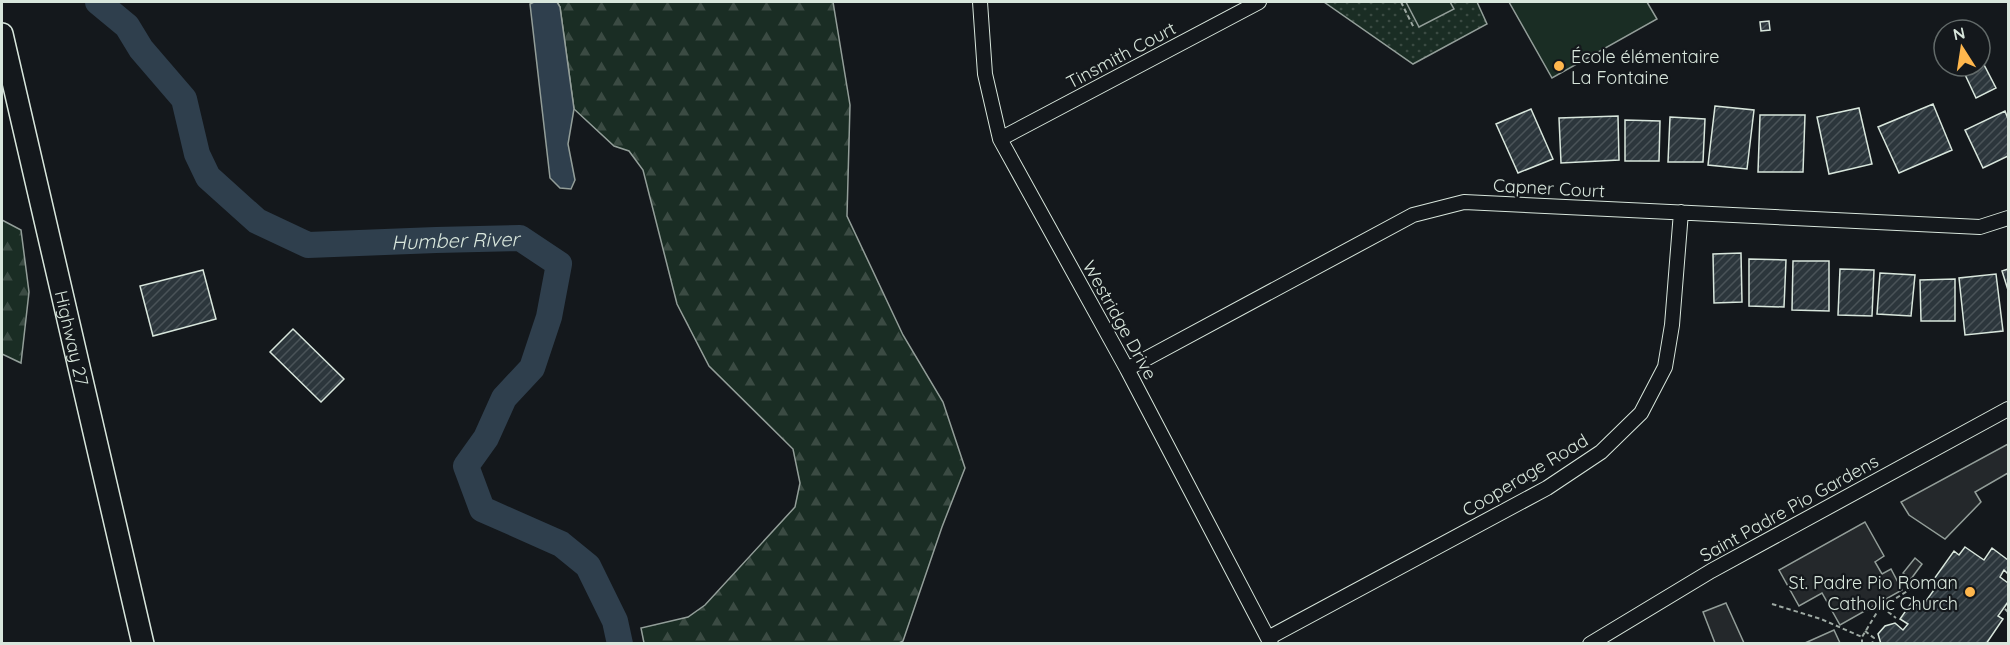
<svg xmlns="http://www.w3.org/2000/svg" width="2010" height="645" font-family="Quicksand,sans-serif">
<defs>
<pattern id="forest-firs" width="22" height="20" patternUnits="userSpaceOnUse" patternTransform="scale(1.5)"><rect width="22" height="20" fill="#1a2d24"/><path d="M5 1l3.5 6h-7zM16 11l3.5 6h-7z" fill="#3b4b43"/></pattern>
<pattern id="park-dots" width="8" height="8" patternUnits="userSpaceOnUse" patternTransform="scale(1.5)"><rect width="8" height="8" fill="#1a2d24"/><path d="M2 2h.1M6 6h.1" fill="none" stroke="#3b4b43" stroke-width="1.8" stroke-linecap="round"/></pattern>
<pattern id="building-hatch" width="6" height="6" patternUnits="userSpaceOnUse" patternTransform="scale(1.5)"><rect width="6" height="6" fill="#2c363c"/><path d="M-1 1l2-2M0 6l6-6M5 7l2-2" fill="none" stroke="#4a5358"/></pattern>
</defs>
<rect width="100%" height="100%" fill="#14181c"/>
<path fill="url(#forest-firs)" stroke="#939e99" stroke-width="1.5" d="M557,2H833L850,105L847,216L903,335L943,402L965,468L942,527L903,641L899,643H644L641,628L688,617L705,605L795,507L800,483L793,449L709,366L677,304L643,170L629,151L614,146L574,109L560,7Z
M2,220L21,230L29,292L21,363L2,354Z"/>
<path fill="url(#park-dots)" stroke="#939e99" stroke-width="1.5" d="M1324,2H1477L1487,24L1413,64Z"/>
<path fill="#1a2d24" stroke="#939e99" stroke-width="1.5" d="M1406,2H1450L1454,9L1419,27Z
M1509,2H1647L1657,19L1552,78Z"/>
<path fill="#24282b" stroke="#939e99" stroke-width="1.5" d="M2008,444V473L1975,492L1981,502L1945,539L1909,515L1901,502Z
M1865,522L1884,556L1875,562L1882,574L1891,569L1902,590L1840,625L1822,593L1799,606L1779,570Z
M1915,558L1922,564L1911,579L1903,573Z
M1726,603L1744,643H1715L1703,612Z
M1834,630L1840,643H1805Z"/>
<path fill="#2f3f4d" stroke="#939e99" stroke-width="1.5" d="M534,2H557L560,7L574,109L568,144L575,180L571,189L560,188L550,178L530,4Z"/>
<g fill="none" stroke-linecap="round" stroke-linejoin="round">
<path stroke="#2f3f4d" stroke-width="26" id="s1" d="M98,2L127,26L141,49L184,99L197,154L208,177L257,221L308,245L436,240L520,238L559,264L549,317L532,368L504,398L486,438L466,466L482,509L561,544L588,566L615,621L620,644"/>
</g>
<path fill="url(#building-hatch)" stroke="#d8e6dc" stroke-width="1.5" d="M1769,21L1770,30L1761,31L1760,22Z
M1980,57L1996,88L1976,98L1961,66H1980Z
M1933,104L1952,150L1899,173L1878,127Z
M1715,106L1754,110L1747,169L1708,165Z
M1859,108L1872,164L1829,174L1817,117Z
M1531,109L1553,159L1518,173L1496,124Z
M2005,111L2008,119V156L1983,168L1965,130Z
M1760,115H1805L1803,172H1758Z
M1618,116L1619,160L1561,163L1559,118Z
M1670,117L1705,119L1703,162H1668Z
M1625,120L1660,121L1659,161H1625Z
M1741,253L1742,302L1714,303L1713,254Z
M1749,259L1786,260L1784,307L1749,306Z
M1793,261H1829V311L1792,310Z
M1840,269L1874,270L1872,316L1838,315Z
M2008,269V290L2002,271Z
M203,270L216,319L153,336L140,286Z
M1880,273L1915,275L1911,316L1877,314Z
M1996,274L2003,331L1965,335L1959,278Z
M1955,279V321H1921L1920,280Z
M293,329L344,379L321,402L270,352Z
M1965,547L1984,560L1992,548L2008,560V574L2004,570L2000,577L2008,583V602L1998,616L2003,619L1986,644H1881L1878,634L1885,626L1895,623L1903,630L1908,624L1900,619L1912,602L1921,608L1939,583L1934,579L1954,551L1959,555Z"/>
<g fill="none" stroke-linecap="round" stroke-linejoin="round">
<g stroke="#d8e6dc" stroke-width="16">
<path id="minor" d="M980,2L985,74L1000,139L1127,369L1271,644
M1000,139L1259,2
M1127,369L1413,215L1464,202L1980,227L2008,218
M1268,638L1547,488L1601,452L1641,413L1665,367L1672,325L1681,212
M1590,644L1711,571L2008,409"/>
</g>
<g stroke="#d8e6dc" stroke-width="24">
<g id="primary">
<path id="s2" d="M2,34L143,644"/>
</g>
</g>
<path stroke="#9da8a2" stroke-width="2" stroke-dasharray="4.5 3" stroke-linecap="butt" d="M1401,2L1414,28
M1772,604L1821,619L1862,637
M1882,607L1896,618
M2005,609L2008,612
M1865,631L1874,638L1872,644
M1862,644V637L1879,609L1909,590L1913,580"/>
<use href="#minor" stroke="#14181c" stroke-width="14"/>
<use href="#primary" stroke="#14181c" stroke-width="21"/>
</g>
<g fill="#ffb74d" stroke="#14181c" stroke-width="2">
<circle cx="1559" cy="66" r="6"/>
<circle cx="1970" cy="592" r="6"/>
</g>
<g text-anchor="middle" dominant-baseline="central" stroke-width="4.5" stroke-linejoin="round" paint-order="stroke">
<g font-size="18" fill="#d8e6dc" stroke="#14181c">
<text transform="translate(1121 55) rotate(-28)">Tinsmith Court</text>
<text transform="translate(1549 188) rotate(3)">Capner Court</text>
<text transform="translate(1120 320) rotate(61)">Westridge Drive</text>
<text stroke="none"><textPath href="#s2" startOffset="312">Highway 27</textPath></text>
<text transform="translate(1525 475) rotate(-31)">Cooperage Road</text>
<text transform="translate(1789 508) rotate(-29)">Saint Padre Pio Gardens</text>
</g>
<g font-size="18" fill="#d8e6dc" stroke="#14181c" text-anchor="start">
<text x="1571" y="56">École élémentaire<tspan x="1571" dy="21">La Fontaine</tspan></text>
<text x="1958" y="582" text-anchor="end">St. Padre Pio Roman<tspan x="1958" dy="21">Catholic Church</tspan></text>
</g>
<g font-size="20" font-style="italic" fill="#d8e6dc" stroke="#14181c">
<text stroke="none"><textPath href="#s1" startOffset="482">Humber River</textPath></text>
</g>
</g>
<rect width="2010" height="645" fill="none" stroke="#d8e6dc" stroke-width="6"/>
<g transform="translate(1962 48) rotate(348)"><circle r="28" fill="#14181c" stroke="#626a69" stroke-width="1.5"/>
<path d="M0-4.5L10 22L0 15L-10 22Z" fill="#ffb74d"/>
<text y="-9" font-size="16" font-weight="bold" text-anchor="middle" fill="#d8e6dc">N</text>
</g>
</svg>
